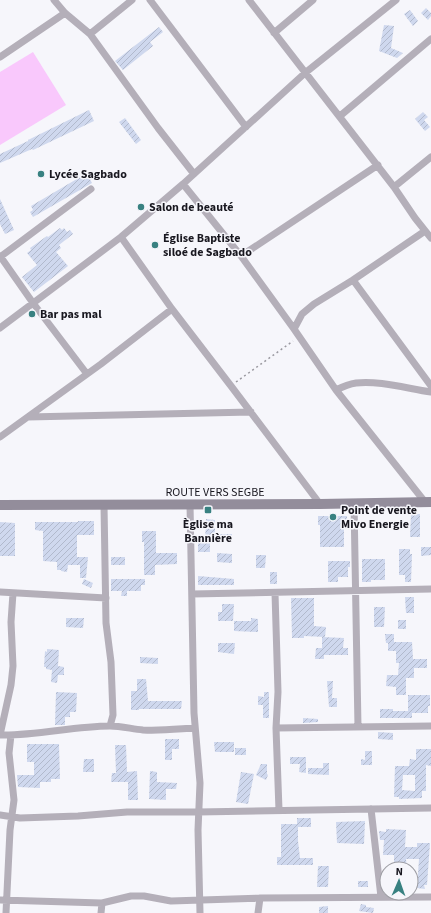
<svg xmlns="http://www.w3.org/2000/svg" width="431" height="913" font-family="'Source Sans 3',sans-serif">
<defs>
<pattern id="building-hatch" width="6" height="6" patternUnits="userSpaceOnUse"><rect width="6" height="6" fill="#cfd8ee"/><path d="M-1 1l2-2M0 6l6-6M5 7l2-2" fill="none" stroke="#b1b9cc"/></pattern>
</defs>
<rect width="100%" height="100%" fill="#f6f6fb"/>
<path fill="#f9c8fc" d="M33,52L66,105L0,145V72Z"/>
<path fill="url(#building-hatch)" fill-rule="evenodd" d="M426,8L431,13V16L428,20L421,13Z
M410,10L418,21L413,26L404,14Z
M384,25L394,26L391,48L403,53L397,58L379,51Z
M159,27L163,32L150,42L153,46L123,70L115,61Z
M89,110L94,121L33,150L32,149L0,163V154L28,141V140Z
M423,112L428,117L424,120L430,127L425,131L415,119Z
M125,118L141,140L136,144L119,122Z
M87,173L92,183L33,217L30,212L33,210L31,206Z
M0,199L14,230L5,234L0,224Z
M60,228L62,230L64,228L67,232L70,230L73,234L59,245L61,248L56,252L68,266L34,292L22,277L37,265L27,253L31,250L30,248L47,236L48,237Z
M411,514H420V537H410Z
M318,516H347V525H344V547H320V525H318Z
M206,519L215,520V534H232V541H205Z
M78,521H94V535H77V557H88L86,578H80V565H68L67,572L61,571V570H57V562L43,561V531L35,530V522H78Z
M0,522L15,523V556H0Z
M142,531H156V553H177V564L155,565V575H144V542H142Z
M198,543H210V552H198Z
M421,547H431V555L421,556Z
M399,549H410V554H412L411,582H405V575H399Z
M217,553L232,554V563L217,562Z
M256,555H266L265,568H256Z
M111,557H125V565H111Z
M362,559H385V580H371V582H362Z
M328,561H350V567H348V577H338V582H328Z
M270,572H277V584H270Z
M198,576L234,579V585H198Z
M84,579L93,583L91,588L82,584Z
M111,579H145V585H141V591H127V596H121L122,591H111Z
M405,597H414V613H406Z
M291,598H314V626L326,627L325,637L304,636V638H292Z
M222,604H234L233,621H218V612H222Z
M374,607H385L384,627H374Z
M66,618H84L83,628L66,627Z
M251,618L258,619V632L234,631V621H251Z
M398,620H406V629H398Z
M385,634H394V642H412L413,659H427V668H414V678H406V695H396V687L386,686L387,675H398L399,663H396V651H388V643H386Z
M322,637L344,638L343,648H348V655H324V659H315L316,648H322Z
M218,643H235L234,654L218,652Z
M47,649L59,650L58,666L64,667V675H58L57,683L51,682L52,670L46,669V667H44L45,651L47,652Z
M140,657L158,658V664L140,663Z
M137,679H146L148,701H182L181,709H139V710H131V691H137Z
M327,681H333L332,698H337V707H329Z
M56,692L77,693L76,712H70V717H65V725H55Z
M264,692H269V718H263V705H258V696L264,697Z
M408,695H430V706H428V713H412V718H380V709H393V711H408Z
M303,718L318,719V722L303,723Z
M378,732L393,733V740L378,739Z
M165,739H179V749H172V760H165Z
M214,742H234V752H215Z
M27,744H59L60,779H51V782H40V788L18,787L17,775H34V762H27Z
M115,745H126L127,772L137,771L138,800H128V782H111L112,773H116Z
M235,748H246V755H235Z
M416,749H431V766L426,765V791H422V798L399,799V797H394L395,766H409L410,759L416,760ZM403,775H415V791L402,790Z
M365,751H372V765H361V759L365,760Z
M290,757H306V773L299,772L300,764H290Z
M84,759H94V772H83Z
M323,763H329V775L308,774V768H323Z
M261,764H267V774L268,775L266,780L256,775Z
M150,771L157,772V782L177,783L176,789H166V800L149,799Z
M241,772L254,774L248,804L236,802Z
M297,818H311V827H298V841L300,858H313V865H277V857H281V824H297Z
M365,821L364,844L337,843L336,822Z
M386,829L406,830L405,847H417V843H430L427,885H424L425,889L417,888L419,859H406L407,868L394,869V855H383L384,840H380L379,831L386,832Z
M318,866H329L328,887H317Z
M358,881H368V887H358Z
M361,904L366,905V907L374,908L373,913L359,911Z
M328,906V913H319V907Z"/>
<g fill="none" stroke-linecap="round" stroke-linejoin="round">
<path stroke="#9a99a0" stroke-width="1.5" stroke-dasharray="2 3" stroke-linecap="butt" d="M236,382L293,341"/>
<path stroke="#b4afb9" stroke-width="7" d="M54,0L65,13L90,34L158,128L194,174
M150,0L246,127
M249,0L394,187L415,218L431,238
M274,33L313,0
M90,34L132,0
M0,57L65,13
M340,116L431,39
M183,184L241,256L294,329L336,390L425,502
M394,187L431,157
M121,237L172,309L231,386L320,504
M0,256L33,303L87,374
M241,256L378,165
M0,257L91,189
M353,280L431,386
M0,328L121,237L183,184L305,73L396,0
M294,329L302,314L314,304L353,280L425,231
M336,390C342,387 349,384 356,383C378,380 409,389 431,392
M28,417L251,412
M0,437L101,364L172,309
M354,503L358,727
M190,504L194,713L200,783L198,830L200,913
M104,505L106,623L111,662L113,715L110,726
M0,592L106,598
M275,593L278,692L276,728L279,810
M192,594L431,589
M276,728L431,726
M0,735C37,736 73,726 110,726C121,726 132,729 143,730C161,731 178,729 195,728
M0,735L11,685L13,666L11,622L13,593
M371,809L381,897
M0,815L20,818L78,816L127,812H198L431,808
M0,900L102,903L131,896H144L171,901L260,898L431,897
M6,913L10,830L14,800L9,753L11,735
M101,913L102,903
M258,913L260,898"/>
<path stroke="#938d9b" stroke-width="10" d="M0,505L320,504L431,502"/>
</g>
<g fill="#388181" stroke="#f6f6fb" stroke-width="1.5">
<circle cx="41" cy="174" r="4"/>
<circle cx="141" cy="207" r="4"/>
<circle cx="155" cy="245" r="4"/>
<circle cx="32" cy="314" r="4"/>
<rect x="204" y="506" width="8" height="8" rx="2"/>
<circle cx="333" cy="517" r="4"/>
</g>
<g text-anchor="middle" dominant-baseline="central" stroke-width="3" stroke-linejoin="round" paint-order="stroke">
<g font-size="12" font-weight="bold" fill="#18171f" stroke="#f6f6fb" text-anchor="start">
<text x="49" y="174">Lycée Sagbado</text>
<text x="149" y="207">Salon de beauté</text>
<text x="163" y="238">Église Baptiste<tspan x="163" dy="14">siloé de Sagbado</tspan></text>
<text x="40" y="314">Bar pas mal</text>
<text x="341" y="510">Point de vente<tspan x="341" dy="14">Mivo Energie</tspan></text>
<text x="208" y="524" text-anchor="middle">Èglise ma<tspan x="208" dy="14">Bannière</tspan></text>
</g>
<g font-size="12" fill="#18171f" stroke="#f6f6fb">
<text x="215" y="492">ROUTE VERS SEGBE</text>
</g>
</g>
<g transform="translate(399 881) rotate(2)"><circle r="19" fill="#f6f6fb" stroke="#9d9da3"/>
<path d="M0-3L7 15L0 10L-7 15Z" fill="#388181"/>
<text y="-6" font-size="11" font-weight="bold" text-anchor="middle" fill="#18171f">N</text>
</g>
</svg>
